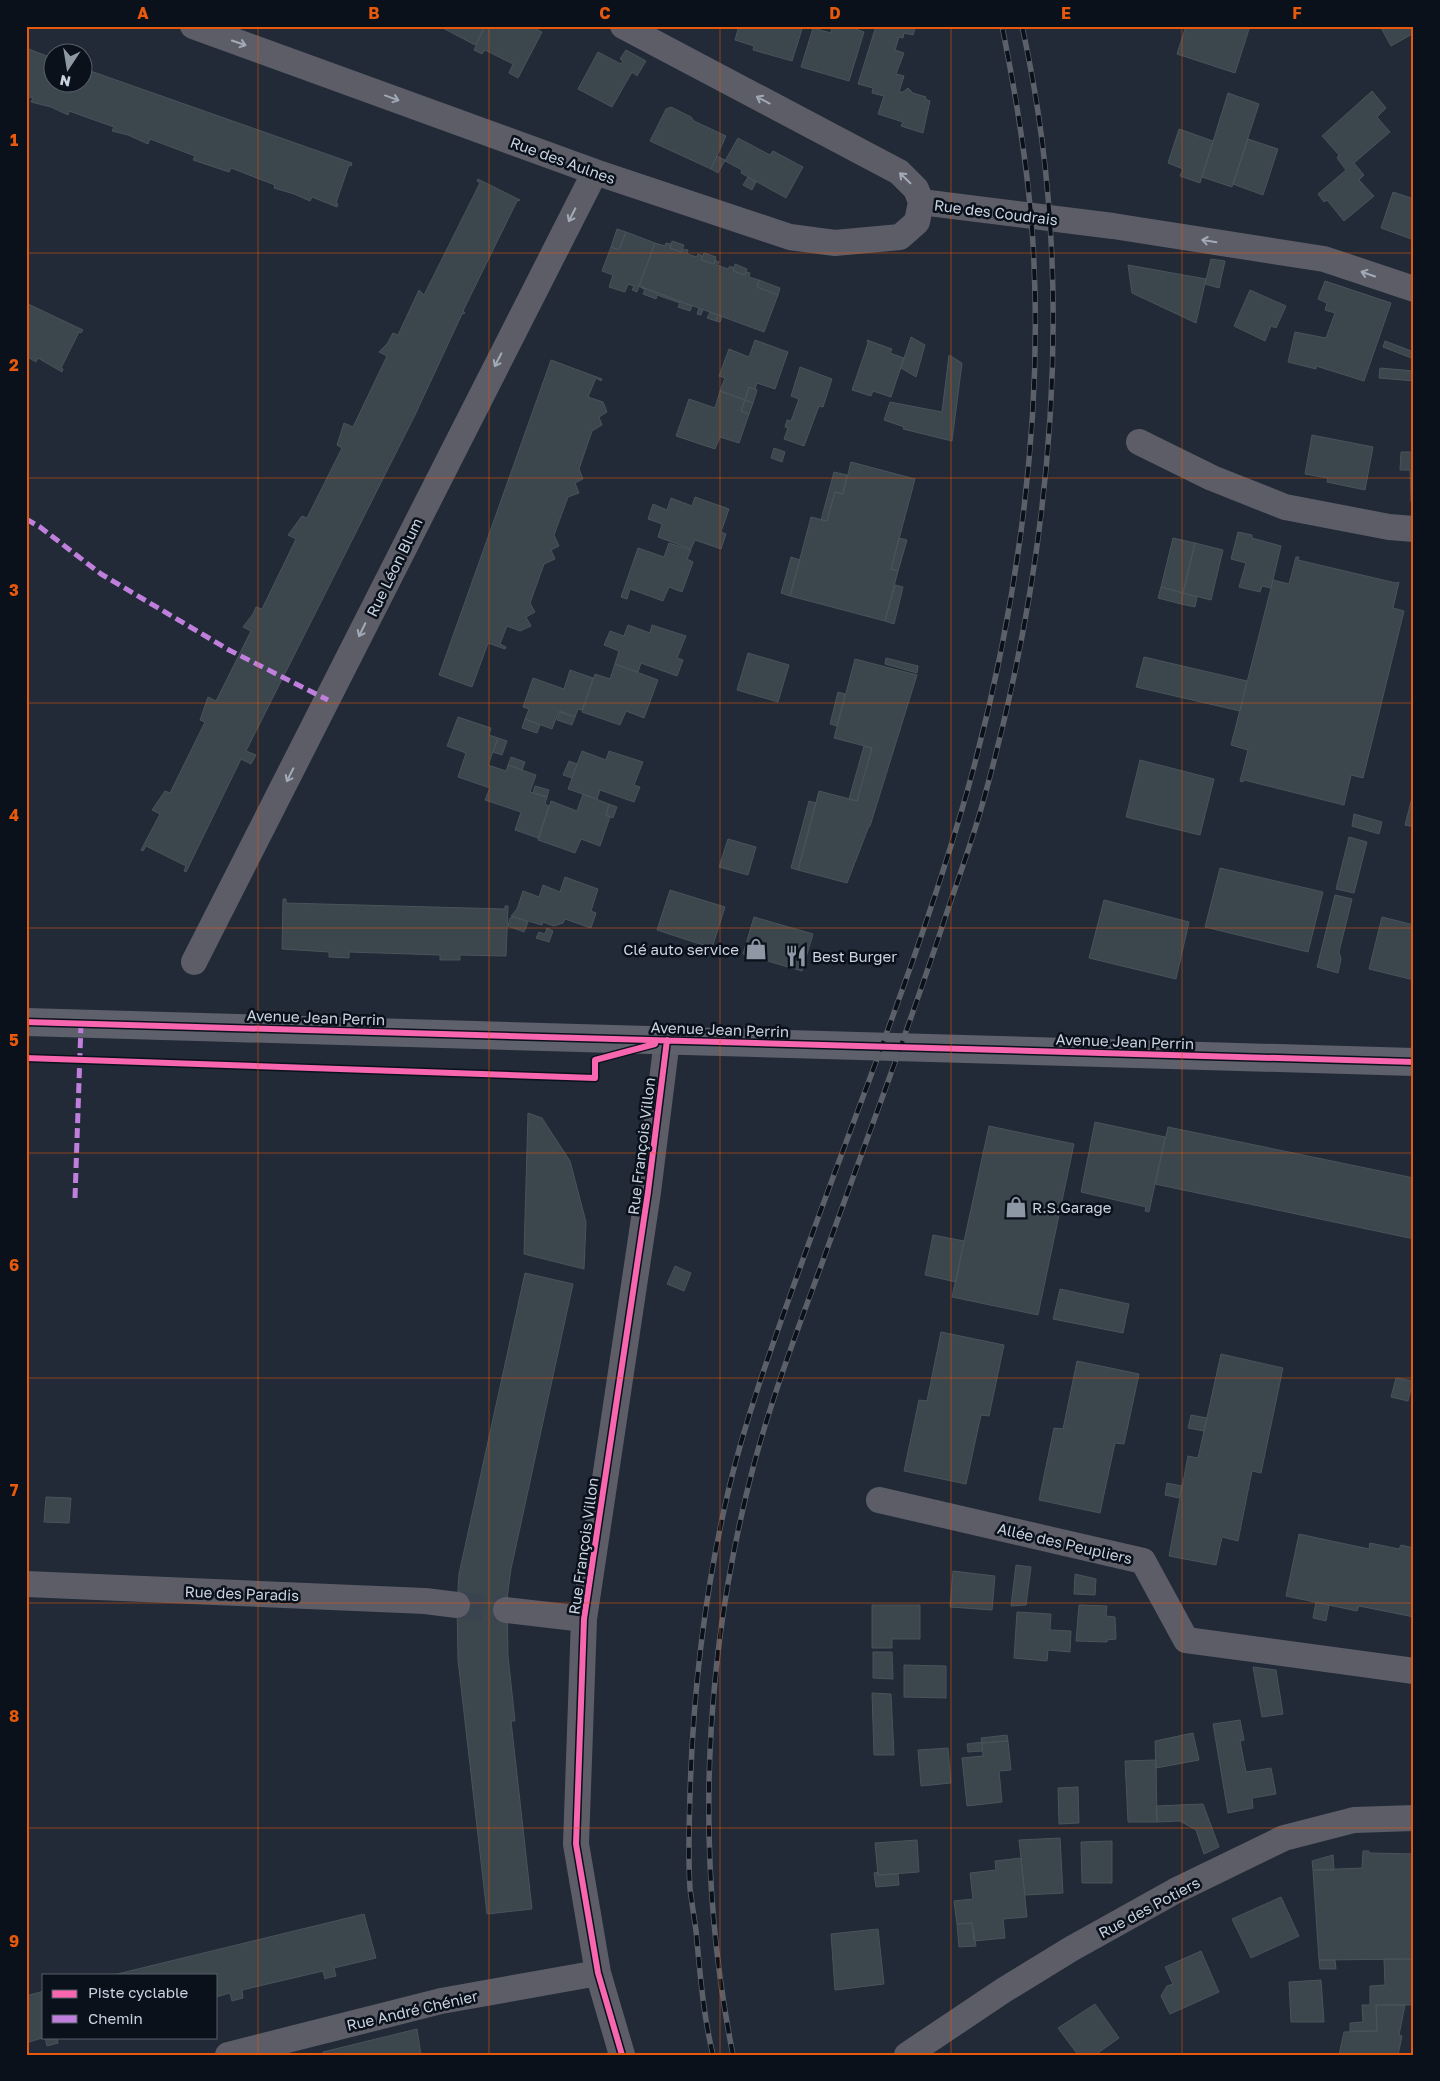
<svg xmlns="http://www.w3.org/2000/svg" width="1440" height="2081" font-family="'Golos Text',sans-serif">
<rect width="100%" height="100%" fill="#212a36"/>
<path fill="#3b464d" stroke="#48535a" d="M439,26H485L475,45Z
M485,26H530L542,32L518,78L509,73L513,64L485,50L482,54L474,50Z
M739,26H803L792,61L753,50L754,46L735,40Z
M832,26H847L864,32L849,81L801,67L813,28L831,33Z
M876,26H916L913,35L904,33L903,38L899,37L895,50L904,53L896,74L904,76L899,92H903L908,88L913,93L926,97L925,99L930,101L923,133L901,126L903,122L878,114L884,96L872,93L873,88L858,84Z
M1186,26H1250L1235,73L1177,54Z
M1380,26H1414V33L1391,46Z
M26,48L52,58V82H82V68L352,163L351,166L349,165L336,203L338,204L337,207L312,197L310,201L294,194L274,188L275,185L231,168L229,172L193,160L195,156L150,139L148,144L128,135L112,131L114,127L69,111L68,115L51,107L31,102L33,98L26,96Z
M626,50L646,61L637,76L632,72L612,107L578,89L598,52L621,64L623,61L620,59Z
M1372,91L1386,108L1377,117L1390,132L1354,163L1364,175L1359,180L1374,196L1344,221L1327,200L1324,202L1318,194L1346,170L1337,158L1339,155L1322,136Z
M1228,93L1259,104L1232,187L1202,177Z
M671,107L691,117L694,121L726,136L711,169L650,141L666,109Z
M1179,129L1213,141L1200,183L1180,176L1183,169L1168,163Z
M738,138L770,155L773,151L803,167L786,198L741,173L742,170L725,161Z
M1248,139L1278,149L1263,195L1233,184Z
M717,156L725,160L718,173L711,169Z
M748,177L756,182L752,190L743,185Z
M478,179L520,200L517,201L463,311L465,313L462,314L415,415L246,751L256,755L251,764L241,759L186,872L184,871L186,866L146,846L143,851L141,850L160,814L152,810L165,791L170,793L205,722L200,720L208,697L216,701L251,631L243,627L253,614L256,607L262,609L296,539L288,535L302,516L307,518L342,448L337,445L344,423L353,427L387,356L379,352L387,344L393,333L398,335L419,290L424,295L480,183L477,181Z
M1393,192L1414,199V240L1381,228Z
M617,229L626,232L619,250L611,247Z
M626,232L655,243L637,292L632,290L634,286L628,284L625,292L609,287L613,275L602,271L611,247L619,250Z
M672,241L684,245L681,252L670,248Z
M655,243L665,246L666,243L671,244L670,248L681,252L682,249L688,250L687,254L697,257L698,254L703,256L701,260L714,264L715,260L719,262L717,265L728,269L730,266L734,268L733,271L745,275L746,272L750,273L749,277L759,280L757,287L778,295L764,332L639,286Z
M704,253L716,257L714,264L701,260Z
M1211,259L1225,261L1219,288L1205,284Z
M735,264L747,269L745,275L733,271Z
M1128,265L1206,279L1196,323L1132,293Z
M759,280L780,288L778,295L757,287Z
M1325,281L1391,303L1364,381L1316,366V369L1288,362L1295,332L1326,338L1335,313L1325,310L1327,303L1318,299Z
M639,286L692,306L690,311L678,307L680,303L657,295L656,299L643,294L645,290Z
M1250,290L1286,306L1276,328L1271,326L1265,341L1234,326Z
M26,303L83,330L81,333L79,332L61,368L63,369L62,372L38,358L36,362L26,356Z
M699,308L703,310L701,315L697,314Z
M710,312L718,315L716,321L707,318Z
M718,315L722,316L720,322L716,321Z
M911,337L925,345L916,377L901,368Z
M755,340L788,352L775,389L757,383L755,389L749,387L745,400L720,391L725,378L719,376L729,349L749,357Z
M867,340L892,349L890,353L904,358L891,397L873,391L871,396L852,390L868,343Z
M1385,341L1414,352V359L1383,347Z
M949,355L962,363L952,441L903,429L904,427L884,420L890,402L942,412Z
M551,360L602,379L601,381L596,378L588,397L603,402L607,412L599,417L602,425L592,431L579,469L583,479L575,483L579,493L568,497L554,535L559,546L551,550L555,559L544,564L530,603L535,612L526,617L531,626L520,631L507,626L500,644L506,647L505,649L488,643L472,687L439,675Z
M800,367L832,379L823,407L819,406L804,446L784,439L788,428L785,427L787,420L791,421L799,399L791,396Z
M1380,368L1414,371V381L1379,378Z
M749,387L757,390L753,403L745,400Z
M720,391L745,400L741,411L749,414L739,443L720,437L715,449L676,436L689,399L715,408Z
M745,400L753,403L749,414L741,411Z
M1312,435L1373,447L1365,490L1327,482L1328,478L1305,474Z
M774,448L785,452L782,462L771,458Z
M1401,452H1414V502H1411L1410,470H1400Z
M851,462L915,479L891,569L898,571L885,621L790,596L811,517L827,521L835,492L843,494Z
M834,472L847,475L843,494L835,492L827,521L821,520Z
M695,497L729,509L721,532L726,534L721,549L695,540L691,549L658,537L662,524L648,519L653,504L667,510L671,498L692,506Z
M1238,532L1252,535V538L1281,546L1271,588L1262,586L1260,592L1239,587L1246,563L1231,559Z
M899,538L907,540L898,571L891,569Z
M1173,538L1195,543L1183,593L1161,587Z
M669,543L691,550L687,559L693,562L682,592L669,587L663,601L630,589L627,599L621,597L638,548L664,557Z
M1195,543L1223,550L1211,600L1183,593Z
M791,557L800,560L790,596L781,593Z
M1296,557H1299L1298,560L1396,583L1399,582L1393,608L1404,611L1363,778L1351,775L1344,805L1244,780L1243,782L1240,781L1248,750L1231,745L1273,580L1289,584Z
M895,585L903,587L894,624L885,621Z
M1161,587L1183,593L1181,604L1158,598Z
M1183,593L1197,597L1195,607L1181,604Z
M628,625L650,633L652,625L686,636L677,658L683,660L677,676L641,663L638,672L615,664L619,651L604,645L610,631L624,636Z
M748,653L789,665L778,702L737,690Z
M1144,657L1247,681L1240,711L1136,687Z
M886,658L918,666L917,673L885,664Z
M855,659L917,675L870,826H869L847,883L798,870L819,791L857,801L872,748L834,738Z
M615,664L658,680L644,718L626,711L620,725L582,712L595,674L610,679Z
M570,670L593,678L582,710L578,709L575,717L559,711L552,729L525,719L529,709L523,707L533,678L564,689Z
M838,692L845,694L837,726L830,724Z
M560,712L575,717L572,725L557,720Z
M458,717L491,728L489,735L498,738L488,765L506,771L508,765L536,775L530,792L547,797L545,804L549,806L538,838L515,830L521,812L485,800L490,788L458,777L466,753L447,746Z
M525,719L540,725L537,733L522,728Z
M498,738L507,741L502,755L493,752Z
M864,746L872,748L857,801L849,799Z
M582,751L606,760L609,751L643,762L634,785L640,787L634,802L600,790L597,799L568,789Z
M511,757L525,762L522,770L508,765Z
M1140,760L1214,779L1200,835L1126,817Z
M569,761L577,764L572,778L563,775Z
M535,786L549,790L547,797L533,793Z
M1414,790V827L1405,825Z
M583,794L609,804L606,815L610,817L600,846L581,839L575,853L538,840L551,801L577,811Z
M809,801L816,803L798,870L791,868Z
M609,804L617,807L613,818L606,815Z
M1354,814L1382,822L1379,834L1352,826Z
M1349,837L1367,842L1354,893L1336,889Z
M728,839L756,847L748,875L719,867Z
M1220,868L1323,892L1308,952L1205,927Z
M565,877L598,889L591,911L596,913L591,928L565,919L563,923L554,926L543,922L542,925L511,916L517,909L523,891L539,897L543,885L560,892Z
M670,890L725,907L712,948L657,930Z
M1335,895L1352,899L1339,952L1341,959L1338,973L1317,967Z
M283,899H286V903L505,909V906H508L506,956L460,955V960H440V955L349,952V958L329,957V952L282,949Z
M1104,900L1189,922L1176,979L1089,958Z
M514,917L528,922L524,932L508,926L510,918Z
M754,917L813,934L802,971L743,954Z
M1382,917L1414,925V980L1369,969Z
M547,928L553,931L549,942L536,938L539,932L545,934Z
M528,1113L542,1118L570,1161L586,1222L584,1269L524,1254Z
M1095,1122L1165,1137L1149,1212L1145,1211L1146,1207L1081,1192Z
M989,1126L1074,1144L1038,1315L952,1297Z
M1168,1127L1414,1178V1239L1155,1184Z
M933,1235L964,1241L956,1282L925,1275Z
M675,1266L691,1273L684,1291L667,1284Z
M525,1273L573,1284L511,1569L507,1598L508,1656L515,1721H511L532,1909L487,1914L458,1660L457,1605L459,1574Z
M1060,1289L1129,1304L1123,1333L1053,1319Z
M941,1332L1004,1345L989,1416L981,1415L966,1484L904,1471L919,1400L927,1401Z
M1221,1354L1283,1368L1261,1473L1252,1471L1238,1541L1222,1537L1216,1565L1169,1556L1188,1456L1198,1458Z
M1077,1361L1139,1374L1124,1444L1115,1443L1100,1513L1039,1500L1054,1428L1063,1429Z
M1396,1378L1413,1381L1408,1401L1391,1397Z
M1191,1415L1207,1418L1204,1431L1188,1428Z
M1167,1483L1182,1486L1179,1498L1165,1495Z
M46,1497L71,1498L69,1523L44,1522Z
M1299,1534L1369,1549L1370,1543L1399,1549L1401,1545L1414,1548V1617L1359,1606L1357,1611L1286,1596Z
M1016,1565L1031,1567L1026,1605L1011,1606Z
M953,1571L995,1576L992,1610L950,1607Z
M1075,1574L1096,1579L1095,1595L1074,1594Z
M1316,1602L1329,1605L1326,1621L1313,1618Z
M872,1605H920V1639H892V1648H872Z
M1079,1605L1107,1606L1106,1616L1115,1617L1116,1639L1107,1640V1642L1076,1641Z
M1017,1612L1051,1614L1050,1630L1071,1631L1070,1652L1048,1650L1047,1661L1014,1658Z
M873,1652H892L893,1679L873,1678Z
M904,1665L946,1666V1698L904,1697Z
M1253,1667L1276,1670L1283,1714L1262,1717Z
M872,1693L891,1694L894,1755H874Z
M1240,1720L1244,1740L1240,1741L1246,1772L1271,1768L1276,1794L1252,1798L1253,1808L1228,1813L1213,1724Z
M1193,1733L1199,1760L1156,1768L1155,1741Z
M1007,1735L1008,1741L982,1743L981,1738Z
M1008,1741L1011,1770L999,1771L1002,1802L967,1806L962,1758L983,1756L982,1743Z
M982,1742V1751L968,1752L967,1744Z
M948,1748L951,1783L921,1786L918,1750Z
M1156,1760L1157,1822H1128L1125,1761Z
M1078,1787L1079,1823L1059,1824L1058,1788Z
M1203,1804L1219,1847L1204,1854L1196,1830L1180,1821L1157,1822L1156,1806Z
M1060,1838L1063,1893L1025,1895L1019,1840Z
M917,1840L919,1872L878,1875L875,1843Z
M1112,1841V1883H1082L1081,1842Z
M1363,1851H1369V1853L1414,1854V1959L1319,1960L1313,1870L1362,1868Z
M1333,1855L1334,1870H1313L1312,1861Z
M1021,1858L1027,1917L1003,1919L1005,1938L974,1941L972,1923L957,1924L954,1901L973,1899L970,1873L996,1870L995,1861Z
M878,1872V1875L898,1874L899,1885L876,1887L874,1873Z
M1281,1897L1299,1936L1251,1958L1232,1919Z
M364,1914L376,1958L334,1968L336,1976L327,1978L325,1979L323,1971L242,1990L243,1998L232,2001L230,1993L216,1997V1975H113Z
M972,1923L976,1946L959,1947L957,1924Z
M878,1929L884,1984L835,1990L831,1934Z
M1201,1951L1219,1992L1170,2014L1161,1996L1167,1986L1173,1984L1165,1967Z
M1384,1959H1414V2005H1376L1377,2031H1350V2023L1363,2022L1362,2005H1370V1986L1385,1985Z
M1319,1960H1335L1336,1969H1320Z
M1321,1980L1324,2022H1291L1289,1982Z
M44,1991V2037H57L58,2043L47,2046L45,2037L26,2043V1996Z
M1095,2004L1119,2038L1095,2055H1078L1058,2028Z
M1376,2005H1405L1399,2035L1402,2036L1398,2055H1339L1344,2032L1377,2031Z
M417,2029L421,2055H323V2052Z"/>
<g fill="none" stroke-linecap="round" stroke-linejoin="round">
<path stroke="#3a4350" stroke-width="26" stroke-dasharray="26 13" stroke-linecap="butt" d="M457,1605L506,1610"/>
<path stroke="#5d5d68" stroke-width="26" d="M193,26L595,172L790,237L835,243L900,237L917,222L921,202
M623,26L899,172L916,189L921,202L1113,226L1324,259L1414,289
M1139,442L1212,478L1285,507L1389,527L1414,529
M194,962C329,700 460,435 595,172
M879,1500L1143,1561L1186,1640L1414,1671
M26,1584L425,1601L457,1605
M506,1610L584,1619
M228,2055L441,2001L598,1973
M622,2055L598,1973L576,1844L584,1619L648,1192L667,1040
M907,2055L1004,1990L1071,1949L1175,1891L1284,1838L1354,1820L1414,1818"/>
<path stroke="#5e606c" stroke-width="28" d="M26,1022L1414,1062"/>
<g stroke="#5c6069" stroke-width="5.5">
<path id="rail" d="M713,2055C703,2014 700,1972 696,1931C694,1917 692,1903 690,1889C688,1858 689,1826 690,1795C693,1690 705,1587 730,1484C748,1410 775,1338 801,1265C857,1108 921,953 967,792C1014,625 1042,438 1034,264C1031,184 1018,105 1002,26
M733,2055C694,1859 703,1657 754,1464C772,1397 797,1331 821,1266C862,1151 906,1037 944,921C957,882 972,842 983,802C1053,552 1079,282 1022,26"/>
</g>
<use href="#rail" stroke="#0a111b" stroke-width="4" stroke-dasharray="11" stroke-linecap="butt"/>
<path stroke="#c07fdc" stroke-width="5" stroke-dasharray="10 5" stroke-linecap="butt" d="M26,519L40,527L101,574L229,650L328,700
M75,1198L81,1024"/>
<g stroke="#0a111b" stroke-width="9">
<path id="cycleway" d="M26,1022L1414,1062
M26,1058L595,1078V1060L655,1044
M622,2055L598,1973L576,1844L584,1619L648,1192L667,1040"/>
</g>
<use href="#cycleway" stroke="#f766af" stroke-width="6"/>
</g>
<defs><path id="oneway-shaft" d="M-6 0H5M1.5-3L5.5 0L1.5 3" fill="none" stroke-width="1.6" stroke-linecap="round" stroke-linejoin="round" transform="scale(1.25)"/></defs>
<g stroke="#a3aab7">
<use href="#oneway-shaft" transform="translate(239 43) rotate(19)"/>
<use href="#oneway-shaft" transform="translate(392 98) rotate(20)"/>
<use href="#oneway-shaft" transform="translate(763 100) rotate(-152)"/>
<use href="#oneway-shaft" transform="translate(905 178) rotate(-136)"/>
<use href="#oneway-shaft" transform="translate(572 215) rotate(117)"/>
<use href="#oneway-shaft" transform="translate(1209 241) rotate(-171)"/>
<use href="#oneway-shaft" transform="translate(1368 274) rotate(-161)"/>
<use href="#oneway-shaft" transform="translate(498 360) rotate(117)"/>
<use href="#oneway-shaft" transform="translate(362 630) rotate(116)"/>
<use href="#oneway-shaft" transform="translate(290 775) rotate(117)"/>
</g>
<path fill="none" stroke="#e8590c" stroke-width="1" stroke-opacity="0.55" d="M258,26V2055M489,26V2055M720,26V2055M951,26V2055M1182,26V2055M26,253H1414M26,478H1414M26,703H1414M26,928H1414M26,1153H1414M26,1378H1414M26,1603H1414M26,1828H1414"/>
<defs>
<g id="shop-bare" transform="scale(1.725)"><path d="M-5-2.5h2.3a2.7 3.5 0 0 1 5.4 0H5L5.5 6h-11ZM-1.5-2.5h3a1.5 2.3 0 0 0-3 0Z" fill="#8e98a5" stroke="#0a111b" stroke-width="2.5" paint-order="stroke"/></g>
<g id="restaurant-bare" transform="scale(1.725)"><path d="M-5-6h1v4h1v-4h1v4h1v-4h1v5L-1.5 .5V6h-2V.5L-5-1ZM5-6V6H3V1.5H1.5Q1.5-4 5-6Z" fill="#8e98a5" stroke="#0a111b" stroke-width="2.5" paint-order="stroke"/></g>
</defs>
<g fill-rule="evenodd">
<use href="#shop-bare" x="756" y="949"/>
<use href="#restaurant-bare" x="796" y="956"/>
<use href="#shop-bare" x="1016" y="1207"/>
</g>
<g text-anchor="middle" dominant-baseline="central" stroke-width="5" stroke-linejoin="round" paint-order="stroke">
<g font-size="15" fill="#c9d3e1" stroke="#0a111b">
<text transform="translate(563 160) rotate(20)">Rue des Aulnes</text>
<text transform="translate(996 212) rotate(7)">Rue des Coudrais</text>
<text transform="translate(394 567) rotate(-64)">Rue Léon Blum</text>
<text transform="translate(316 1017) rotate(2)">Avenue Jean Perrin</text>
<text transform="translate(720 1029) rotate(2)">Avenue Jean Perrin</text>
<text transform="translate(1125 1041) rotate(2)">Avenue Jean Perrin</text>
<text transform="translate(641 1146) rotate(-83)">Rue François Villon</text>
<text transform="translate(1065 1543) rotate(13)">Allée des Peupliers</text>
<text transform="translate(583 1546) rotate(-82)">Rue François Villon</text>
<text transform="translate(242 1593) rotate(2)">Rue des Paradis</text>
<text transform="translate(1149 1907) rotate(-28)">Rue des Potiers</text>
<text transform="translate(412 2010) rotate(-13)">Rue André Chénier</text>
</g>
<g font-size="15" fill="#c9d3e1" stroke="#0a111b" text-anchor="start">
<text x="739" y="949" text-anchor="end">Clé auto service</text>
<text x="812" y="956">Best Burger</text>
<text x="1032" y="1207">R.S.Garage</text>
</g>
</g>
<rect width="1440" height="2081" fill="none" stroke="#0a111b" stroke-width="55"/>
<rect x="42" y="1974" width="175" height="65" fill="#0a111b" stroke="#565f6a"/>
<rect x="52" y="1990" width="25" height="8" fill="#f766af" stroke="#565f6a"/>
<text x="88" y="1998" font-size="15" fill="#c9d3e1">Piste cyclable</text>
<rect x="52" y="2015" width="25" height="8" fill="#c07fdc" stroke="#565f6a"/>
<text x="88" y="2024" font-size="15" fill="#c9d3e1">Chemin</text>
<g transform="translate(68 68) rotate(192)"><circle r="24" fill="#0a111b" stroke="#565f6a"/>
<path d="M0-4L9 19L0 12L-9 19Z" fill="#8e98a5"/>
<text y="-8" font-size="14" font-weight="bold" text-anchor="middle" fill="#c9d3e1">N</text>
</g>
<rect x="28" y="28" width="1384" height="2026" fill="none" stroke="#e8590c" stroke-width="2"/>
<g font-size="16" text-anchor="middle" font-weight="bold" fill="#e8590c">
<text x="143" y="19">A</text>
<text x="374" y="19">B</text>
<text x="605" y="19">C</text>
<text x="835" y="19">D</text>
<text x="1066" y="19">E</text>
<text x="1297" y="19">F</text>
<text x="14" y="146">1</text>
<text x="14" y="371">2</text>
<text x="14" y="596">3</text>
<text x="14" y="821">4</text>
<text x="14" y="1046">5</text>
<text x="14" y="1271">6</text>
<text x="14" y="1496">7</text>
<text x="14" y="1722">8</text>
<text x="14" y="1947">9</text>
</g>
</svg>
